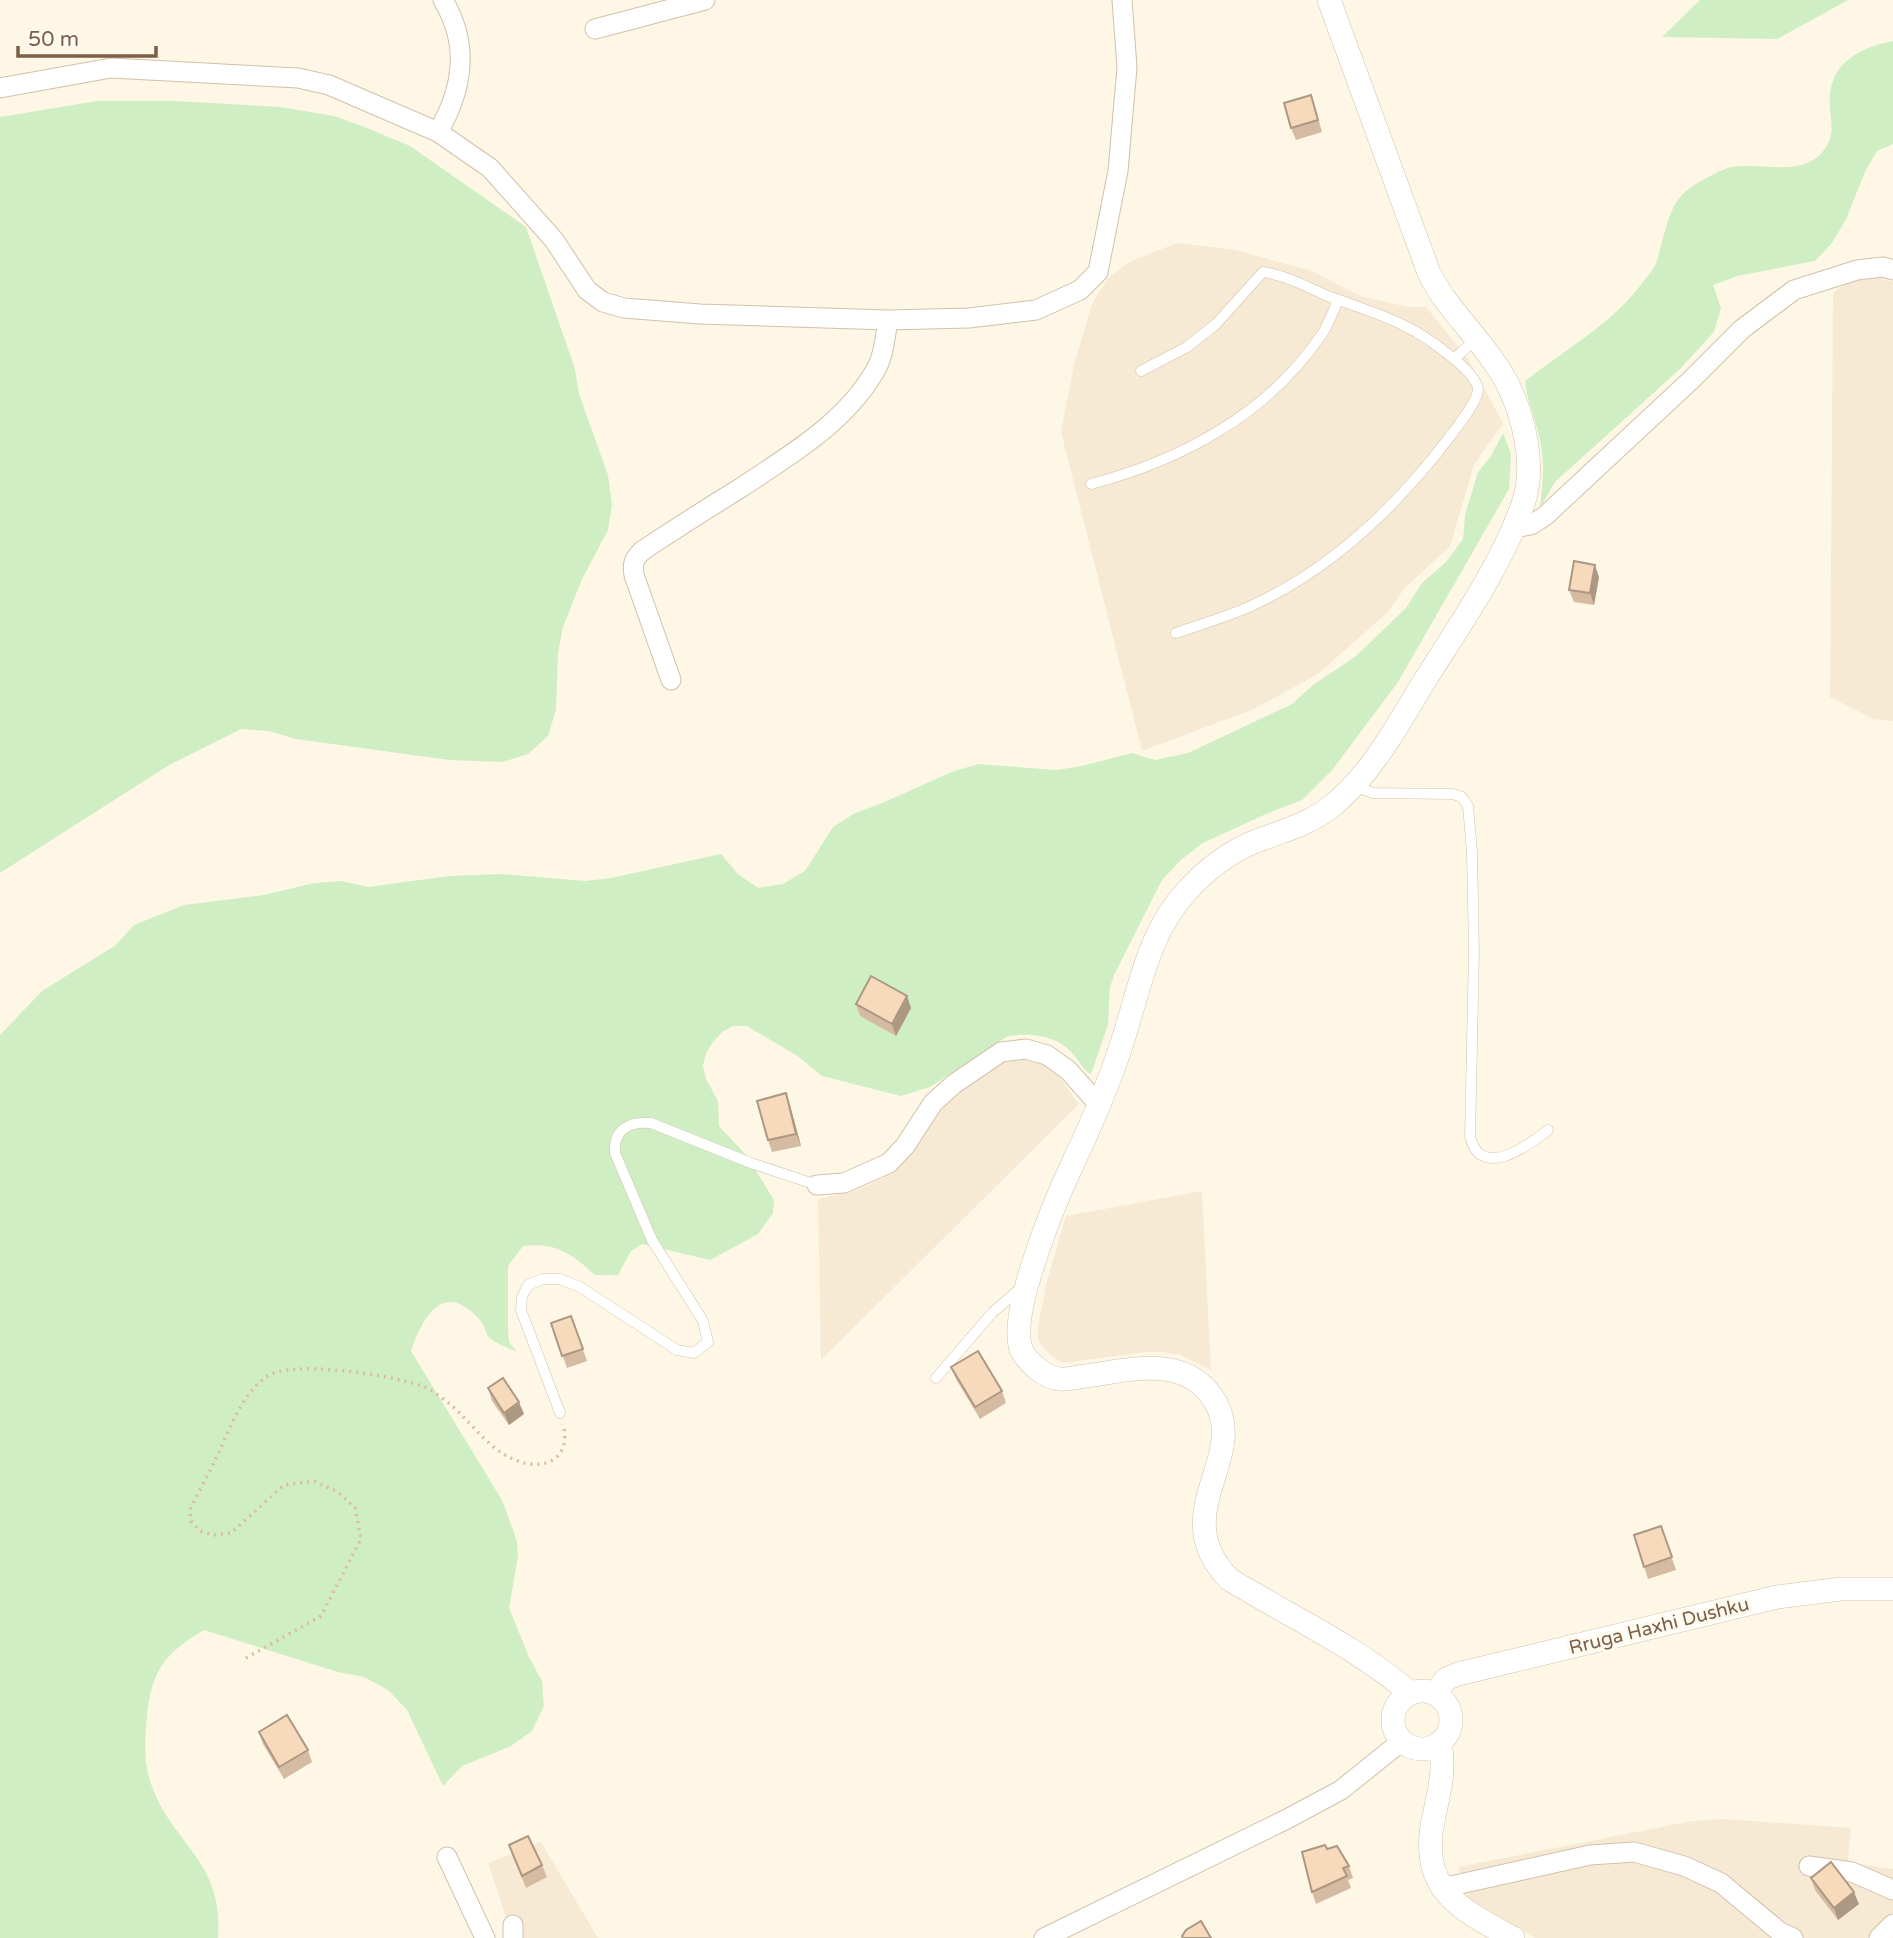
<svg xmlns="http://www.w3.org/2000/svg" width="1893" height="1938" font-family="'Varela Round',sans-serif">
<rect width="100%" height="100%" fill="#fef7e6"/>
<path fill="#f7ead4" d="M1177,243L1236,250L1312,271L1360,296L1408,307H1426L1468,359L1503,423L1474,465L1450,546L1404,589L1388,612L1318,674L1254,709L1142,751L1061,432L1074,365L1092,304L1108,278L1131,261Z
M1881,278L1893,282V721L1873,719L1830,697L1833,293L1848,281Z
M1028,1058L1041,1063L1058,1075L1079,1104L821,1360L818,1199L854,1191L883,1178L897,1166L932,1114L969,1081L1008,1059Z
M1202,1191L1211,1370L1180,1355L1163,1352H1146L1062,1363L1048,1353L1038,1340V1326L1048,1277L1066,1216Z
M1724,1819L1851,1828L1848,1862L1893,1869V1938H1535L1470,1901L1458,1867L1692,1821Z
M541,1842L598,1938H513L488,1863Z"/>
<path fill="#d0eec3" d="M1700,0H1848L1777,39L1662,37Z
M1893,41V144L1877,151L1865,172L1846,219L1832,243L1815,261L1737,276L1713,285L1721,308L1714,332L1680,369L1555,482L1540,508C1542,488 1545,467 1541,446C1538,424 1527,403 1525,381C1565,350 1613,323 1643,282C1648,276 1655,267 1657,260C1664,239 1668,206 1685,192C1694,184 1721,169 1732,167C1762,162 1807,179 1826,147C1837,130 1828,113 1830,95C1833,60 1863,47 1893,41Z
M97,101H176L280,107L334,116L362,126L410,146L526,227L575,369L579,394L608,475L612,505L608,530L582,579L563,627L558,653L556,710L548,736L528,754L502,762L449,760L296,739L269,731L241,729L169,765L0,873V117Z
M1503,433L1511,453L1509,489L1398,682L1333,769L1302,800L1266,814L1203,843L1181,860L1162,880L1114,975L1110,987L1108,1025L1091,1074C1082,1070 1079,1060 1072,1053C1056,1035 1030,1033 1008,1036L930,1087L901,1096L822,1076L799,1057L747,1026H733L722,1032L713,1042L706,1053L703,1066L706,1079L718,1101L719,1126L747,1156L774,1200L773,1213L758,1234L710,1260L642,1244L631,1251L618,1275H595C572,1254 556,1242 523,1246L508,1266V1330L509,1342L517,1352C509,1348 494,1343 488,1336C485,1331 485,1326 481,1321C445,1280 424,1313 411,1351L502,1500L513,1530L517,1542L518,1556L509,1608L529,1657L542,1681L544,1706L532,1731L511,1746L462,1766L443,1786L407,1710L388,1690L364,1677L338,1672L204,1630C165,1653 152,1670 147,1715C145,1738 143,1762 151,1784C173,1846 224,1860 218,1938H0V1035L42,991L116,945L134,925L184,905L264,895L314,883L341,881L368,887L449,876L502,874L585,881L611,878L721,854L738,874L758,888L783,884L805,871L833,827L855,813L880,804L954,771L979,764L1056,770L1082,766L1132,753L1155,760L1188,753L1292,704L1313,685L1356,656L1406,608L1422,583L1446,562L1463,539L1465,515L1478,472L1491,456Z"/>
<g fill="none" stroke-linecap="round" stroke-linejoin="round">
<g stroke="#d2c0aa" stroke-width="11">
<path id="service" d="M1454,359L1476,339
M1141,371L1187,347L1216,324L1263,272C1285,275 1307,287 1328,296C1354,306 1382,314 1407,327C1423,335 1476,370 1478,389C1478,402 1456,428 1448,439C1396,507 1330,570 1251,606C1227,617 1201,624 1176,633
M1091,484C1182,460 1268,414 1322,334C1329,324 1333,311 1338,300
M1355,786L1373,793L1453,794L1462,797L1468,806L1472,852L1474,952L1470,1136C1480,1181 1528,1146 1548,1130
M936,1378L992,1313L1023,1286
M560,1413L521,1310L522,1297L528,1285L543,1279H560L580,1287L677,1350L694,1353L708,1342L703,1321L652,1240L615,1153C613,1129 630,1121 651,1123L751,1163L817,1185"/>
</g>
<g stroke="#d2c0aa" stroke-width="21">
<path id="minor" d="M595,29L705,0
M0,88L111,68L298,78L329,85L438,132L490,168L554,240L587,290L603,302L624,308L700,314L888,320L969,318L1036,310L1080,290L1098,272L1118,171L1127,67L1122,0
M438,132C463,89 470,45 443,0
M1513,528L1531,525L1545,516L1690,381L1742,329L1794,290L1857,270L1883,267L1893,270
M671,680L634,575C632,563 634,559 642,551C675,529 708,508 742,487C790,455 845,423 875,371C884,356 885,337 888,320
M817,1185L844,1183L889,1163L905,1146L933,1103L954,1084L1001,1052L1026,1049L1047,1055L1068,1070L1100,1106
M447,1857L485,1938
M1809,1866L1852,1872L1893,1890
M1442,1888L1590,1855L1634,1852L1684,1866L1721,1883L1780,1932L1793,1938
M513,1925V1938
M1044,1938L1287,1819L1341,1790L1402,1741
M1879,1938L1893,1924"/>
</g>
<g stroke="#d2c0aa" stroke-width="24">
<path id="tertiary" d="M1329,0L1429,273C1446,307 1473,331 1494,362C1510,384 1521,413 1526,440C1530,462 1530,486 1522,507C1501,565 1460,625 1427,677C1399,722 1373,773 1332,806C1306,827 1276,832 1247,845C1224,856 1204,872 1187,891C1147,933 1139,993 1121,1046C1108,1086 1091,1125 1073,1163C1056,1199 1008,1313 1021,1349C1027,1362 1045,1378 1060,1379C1067,1380 1077,1377 1085,1376C1131,1370 1188,1353 1216,1403C1247,1460 1166,1514 1229,1579C1289,1616 1357,1647 1410,1693
M1393 1720a29 29 0 1 1 58 0a29 29 0 1 1-58 0Z
M1435,1694L1446,1679L1458,1674L1777,1597L1841,1589H1893
M1440,1742C1445,1771 1440,1788 1434,1816C1418,1888 1457,1908 1513,1938"/>
</g>
<path stroke="#dcbc9d" stroke-width="3.5" stroke-dasharray="2 5" stroke-linecap="butt" d="M246,1658L321,1616L361,1539L355,1508L338,1492L314,1481L284,1485L231,1533L213,1535L200,1531L191,1521L190,1510C198,1493 208,1475 216,1458C230,1430 240,1396 266,1377C292,1359 389,1375 419,1385C427,1387 435,1393 442,1398C468,1416 484,1447 515,1460C544,1472 572,1459 563,1424"/>
<use href="#service" stroke="#fff" stroke-width="10"/>
<use href="#minor" stroke="#fff" stroke-width="19"/>
<use href="#tertiary" stroke="#fff" stroke-width="23"/>
</g>
<path fill="#d4bba1" d="M1315,107L1322,132L1296,140L1291,128Z
M1599,577L1594,605L1574,602L1569,590Z
M856,1004L911,1008L896,1036L860,1016Z
M786,1093L801,1146L772,1152L768,1140Z
M571,1316L587,1361L567,1368L551,1323Z
M951,1367L1002,1391L1006,1403L980,1419L956,1379Z
M488,1388L524,1414L509,1425L492,1401Z
M1661,1526L1676,1570L1648,1579L1634,1535Z
M259,1732L308,1750L312,1762L284,1779L263,1744Z
M509,1845L542,1865L547,1877L526,1888Z
M1327,1849L1349,1866L1353,1878L1348,1880L1351,1888L1316,1904L1312,1892Z
M1811,1878L1859,1904L1838,1920L1815,1890Z"/>
<path fill="#ad9883" d="M1595,565L1599,577L1594,605L1590,593Z
M907,996L911,1008L896,1036L892,1024Z
M786,1093L790,1105L801,1146L796,1134Z
M519,1402L524,1414L509,1425L504,1413Z
M1854,1892L1859,1904L1838,1920L1834,1908Z"/>
<path fill="#f7d9bb" stroke="#ad9883" stroke-width="2" d="M1311,95L1318,120L1291,128L1284,103Z
M1574,561L1595,565L1590,593L1569,590Z
M871,976L907,996L892,1024L856,1004Z
M786,1093L796,1134L768,1140L757,1101Z
M571,1316L583,1349L562,1356L551,1323Z
M978,1351L1002,1391L975,1407L951,1367Z
M503,1378L519,1402L504,1413L488,1388Z
M1661,1526L1672,1557L1644,1567L1634,1535Z
M287,1715L308,1750L279,1767L259,1732Z
M528,1836L542,1865L522,1876L509,1845Z
M1325,1845L1327,1849L1337,1846L1349,1866L1343,1868L1347,1876L1312,1892L1302,1852Z
M1831,1862L1854,1892L1834,1908L1811,1878Z
M1201,1921L1211,1938H1183L1182,1936L1186,1930Z"/>
<g text-anchor="middle" dominant-baseline="central" stroke-width="7" stroke-linejoin="round" paint-order="stroke">
<g font-size="19" fill="#7b5f47" stroke="#fffaef">
<text transform="translate(1659 1626) rotate(-14)">Rruga Haxhi Dushku</text>
</g>
</g>
<path d="M18 46v10h138v-10" fill="none" stroke="#7b5f47" stroke-width="3.5"/>
<text x="28" y="46" font-size="21" fill="#7b5f47" stroke="#fffaef" stroke-width="5" paint-order="stroke">50 m</text>
</svg>
